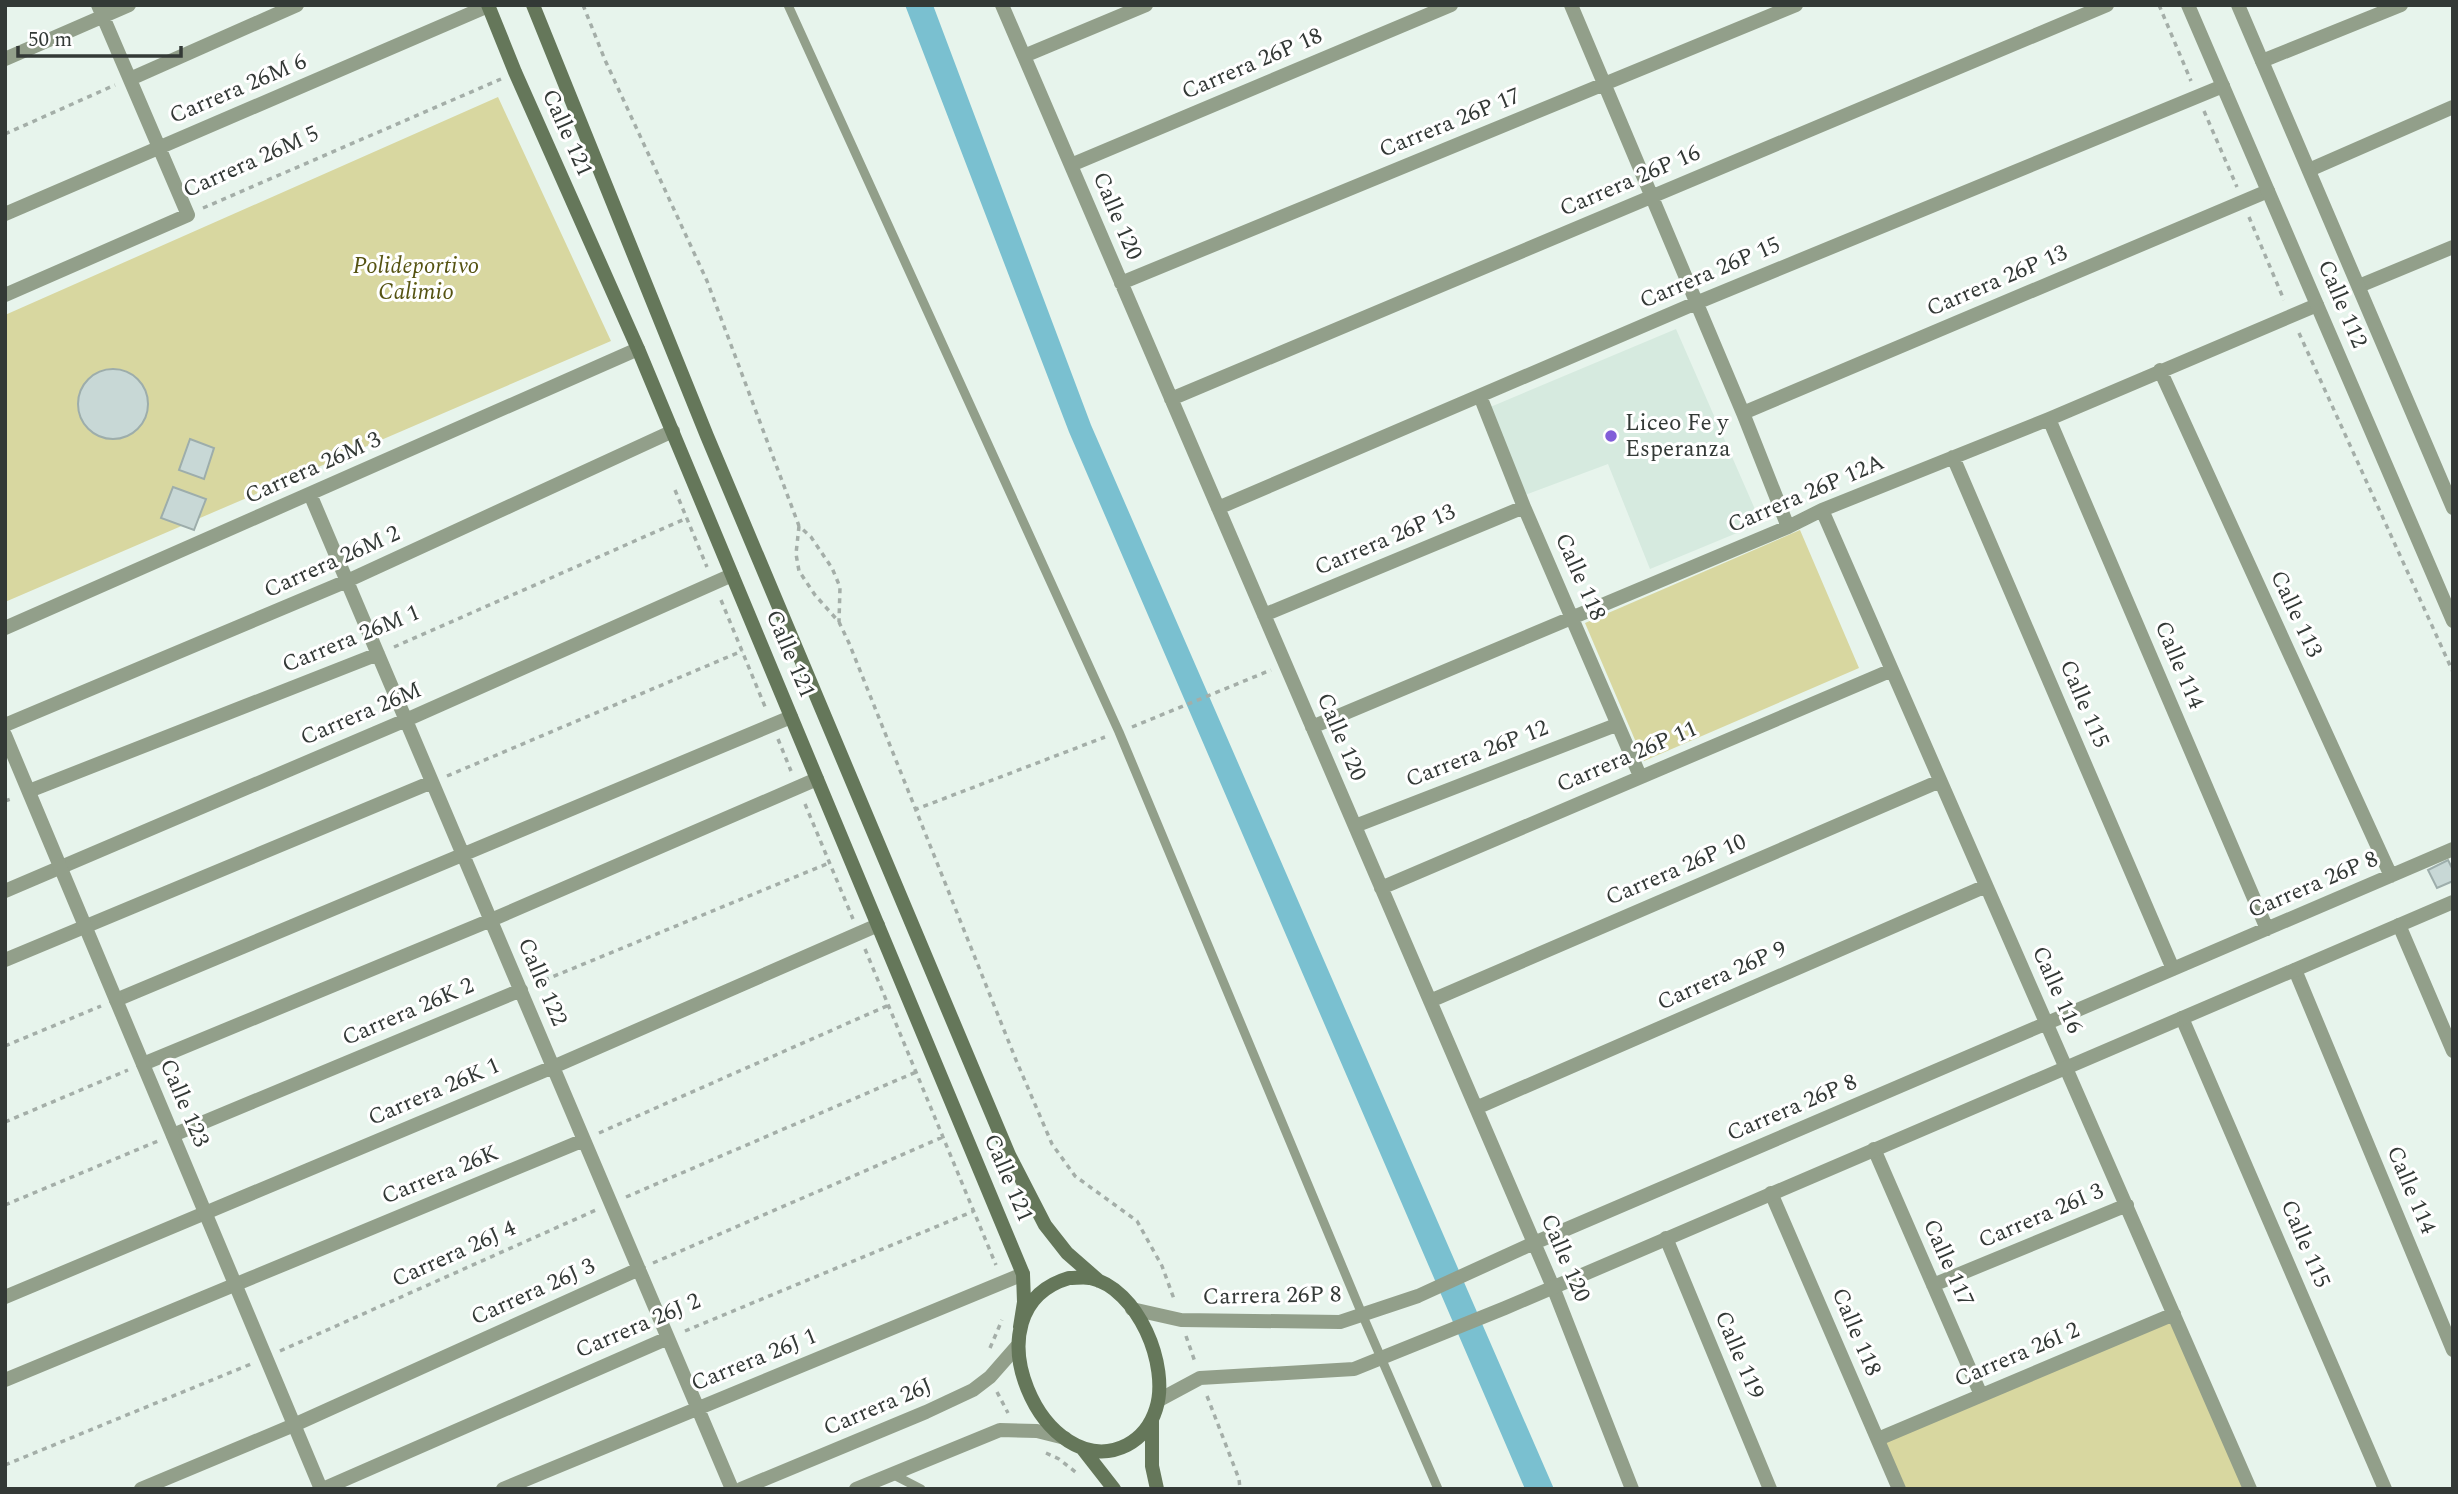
<svg xmlns="http://www.w3.org/2000/svg" width="2458" height="1494" font-family="Spectral,serif">
<rect width="100%" height="100%" fill="#e7f4ec"/>
<path fill="#d6eadf" d="M1676,329L1761,523L1650,569L1608,464L1525,495L1488,408Z"/>
<path fill="#d8d7a0" d="M498,97L611,341L5,602V315Z
M1800,530L1859,668L1644,761L1585,623Z
M2174,1314L2250,1489H1899L1878,1439Z"/>
<path fill="#7ac0d0" d="M905,5H933L1091,425L1554,1489H1525L1069,432Z"/>
<path fill="#c8d8d6" stroke="#9dadab" stroke-width="2" d="M78 404a35 35 0 1 1 70 0a35 35 0 1 1-70 0Z
M190,439L214,448L204,479L179,470Z
M173,487L206,499L194,530L161,518Z
M2448,860L2453,870V881L2437,888L2428,870Z"/>
<g fill="none" stroke-linecap="round" stroke-linejoin="round">
<path stroke="#a4aea8" stroke-width="3.5" stroke-dasharray="5 5" stroke-linecap="butt" d="M583,5L605,60L707,281L799,526L811,537L832,568L840,587L839,622
M2159,5L2191,81
M2204,111L2237,187
M5,134L115,85
M203,208L501,79
M2249,217L2284,300
M2299,333L2453,672
M675,490L707,567
M799,526L796,554L799,571L815,595L839,622L849,643L1016,1060L1052,1144L1075,1176L1137,1221L1162,1266L1174,1299
M721,600L766,709
M394,647L687,518
M1132,727L1271,670
M778,739L791,771
M447,776L742,651
M5,801L14,798
M805,804L853,919
M914,810L1105,737
M865,949L996,1265
M535,984L829,863
M5,1046L101,1006
M5,1122L128,1070
M599,1133L889,1005
M626,1197L916,1072
M5,1205L158,1141
M653,1263L943,1137
M685,1331L974,1211
M1186,1336L1195,1362
M990,1348L1002,1320
M280,1351L596,1210
M997,1392L1008,1413
M1207,1396L1239,1479L1240,1489
M1046,1453L1059,1459L1078,1474
M5,1465L251,1364"/>
<path stroke="#929f8a" stroke-width="9" d="M788,5L1119,732L1362,1314L1438,1489
M892,1474L921,1489"/>
<path stroke="#929f8a" stroke-width="14" d="M1002,5L1553,1287L1632,1489
M1571,5L1743,413L1788,527
M1024,56L1146,5
M5,59L129,5
M2262,61L2401,5
M130,79L297,5
M1071,165L1451,5
M2309,170L2453,107
M5,214L488,6
M1121,283L1796,5
M2359,286L2453,247
M5,295L188,215L98,5
M2160,370L2391,876
M1480,396L1524,507L1640,776
M1171,399L2107,5
M1743,413L2268,191
M2049,419L2267,929
M1953,457L2173,969
M310,494L732,1489
M1218,508L1696,303L2223,86
M1822,510L2250,1489
M1264,615L1524,507
M5,628L638,349
M5,725L347,581L673,431
M1312,727L1788,527L1822,510L2049,419L2317,305
M29,791L378,654
M1355,826L1616,725
M1381,888L1892,670
M5,891L406,720L732,575
M2399,925L2453,1051
M5,960L432,782
M2295,970L2453,1350
M116,1000L791,717
M1430,1001L1940,781
M2182,1018L2385,1489
M143,1064L491,920L817,779
M1476,1108L1986,886
M173,1135L521,990
M1874,1149L1981,1395
M1771,1193L1899,1489
M1666,1238L1770,1489
M1933,1285L2127,1205
M5,1297L553,1067L878,925
M1132,1309L1181,1320L1340,1322L1418,1296L1534,1243L2453,849
M5,1380L584,1140
M1878,1439L2174,1314
M141,1489L294,1425L639,1269
M323,1489L668,1338
M503,1489L1023,1274"/>
<path stroke="#929f8a" stroke-width="14" d="M2188,5L2453,621
M2238,5L2453,508
M5,735L321,1489
M1159,1400L1200,1378L1354,1369L1505,1308L2453,902
M741,1489L926,1412L973,1390L990,1377L1018,1345
M856,1489L1000,1430L1037,1431L1065,1438"/>
<path stroke="#65775a" stroke-width="14" d="M488,5L515,72L638,349L1023,1274L1024,1302L1020,1327
M533,5L707,436L1009,1155L1045,1225L1067,1253L1099,1281
M1069,1278C1076,1278 1084,1277 1090,1278C1138,1288 1170,1366 1156,1409C1151,1425 1142,1437 1127,1445C1045,1487 963,1309 1069,1278Z
M1152,1421V1466L1157,1489
M1082,1448L1114,1489"/>
</g>
<circle fill="#815ed8" stroke="#fff" stroke-width="2.5" cx="1611" cy="436" r="7"/>
<g text-anchor="middle" dominant-baseline="central" stroke-width="6" stroke-linejoin="round" paint-order="stroke">
<g font-size="23" fill="#333936" stroke="#fff">
<text transform="translate(1252 64) rotate(-23)">Carrera 26P 18</text>
<text transform="translate(238 89) rotate(-23)">Carrera 26M 6</text>
<text transform="translate(1450 123) rotate(-22)">Carrera 26P 17</text>
<text transform="translate(567 133) rotate(66)">Calle 121</text>
<text transform="translate(251 162) rotate(-24)">Carrera 26M 5</text>
<text transform="translate(1630 181) rotate(-23)">Carrera 26P 16</text>
<text transform="translate(1117 216) rotate(67)">Calle 120</text>
<text transform="translate(1710 273) rotate(-23)">Carrera 26P 15</text>
<text transform="translate(1997 281) rotate(-23)">Carrera 26P 13</text>
<text transform="translate(2342 304) rotate(67)">Calle 112</text>
<text transform="translate(313 468) rotate(-24)">Carrera 26M 3</text>
<text transform="translate(1806 494) rotate(-23)">Carrera 26P 12A</text>
<text transform="translate(1385 540) rotate(-23)">Carrera 26P 13</text>
<text transform="translate(332 562) rotate(-24)">Carrera 26M 2</text>
<text transform="translate(1580 577) rotate(66)">Calle 118</text>
<text transform="translate(2296 614) rotate(65)">Calle 113</text>
<text transform="translate(351 639) rotate(-22)">Carrera 26M 1</text>
<text transform="translate(790 654) rotate(67)">Calle 121</text>
<text transform="translate(2179 665) rotate(67)">Calle 114</text>
<text transform="translate(2084 704) rotate(67)">Calle 115</text>
<text transform="translate(361 714) rotate(-23)">Carrera 26M</text>
<text transform="translate(1341 737) rotate(67)">Calle 120</text>
<text transform="translate(1477 754) rotate(-21)">Carrera 26P 12</text>
<text transform="translate(1627 757) rotate(-23)">Carrera 26P 11</text>
<text transform="translate(1676 870) rotate(-23)">Carrera 26P 10</text>
<text transform="translate(2313 885) rotate(-23)">Carrera 26P 8</text>
<text transform="translate(1722 976) rotate(-24)">Carrera 26P 9</text>
<text transform="translate(542 982) rotate(67)">Calle 122</text>
<text transform="translate(2057 990) rotate(66)">Calle 116</text>
<text transform="translate(408 1012) rotate(-23)">Carrera 26K 2</text>
<text transform="translate(434 1092) rotate(-23)">Carrera 26K 1</text>
<text transform="translate(184 1103) rotate(67)">Calle 123</text>
<text transform="translate(1792 1108) rotate(-23)">Carrera 26P 8</text>
<text transform="translate(440 1175) rotate(-22)">Carrera 26K</text>
<text transform="translate(1008 1178) rotate(67)">Calle 121</text>
<text transform="translate(2411 1190) rotate(67)">Calle 114</text>
<text transform="translate(2041 1216) rotate(-23)">Carrera 26I 3</text>
<text transform="translate(2305 1244) rotate(67)">Calle 115</text>
<text transform="translate(454 1254) rotate(-24)">Carrera 26J 4</text>
<text transform="translate(1565 1258) rotate(67)">Calle 120</text>
<text transform="translate(1948 1263) rotate(66)">Calle 117</text>
<text transform="translate(533 1292) rotate(-24)">Carrera 26J 3</text>
<text transform="translate(1272 1296) rotate(-1)">Carrera 26P 8</text>
<text transform="translate(638 1326) rotate(-23)">Carrera 26J 2</text>
<text transform="translate(1856 1332) rotate(67)">Calle 118</text>
<text transform="translate(1739 1355) rotate(67)">Calle 119</text>
<text transform="translate(2017 1355) rotate(-23)">Carrera 26I 2</text>
<text transform="translate(754 1360) rotate(-22)">Carrera 26J 1</text>
<text transform="translate(878 1407) rotate(-23)">Carrera 26J</text>
</g>
<g font-size="23" font-style="italic" fill="#555312" stroke="#fff">
<text x="416" y="266">Polideportivo<tspan x="416" dy="26">Calimio</tspan></text>
</g>
<g font-size="23" fill="#333936" stroke="#fff" text-anchor="start">
<text x="1625" y="423">Liceo Fe y<tspan x="1625" dy="26">Esperanza</tspan></text>
</g>
</g>
<rect width="2458" height="1494" fill="none" stroke="#333936" stroke-width="14"/>
<path d="M18 46v10h163v-10" fill="none" stroke="#333936" stroke-width="3.5"/>
<text x="28" y="46" font-size="21" fill="#333936" stroke="#ffffff" stroke-width="5" paint-order="stroke">50 m</text>
</svg>
